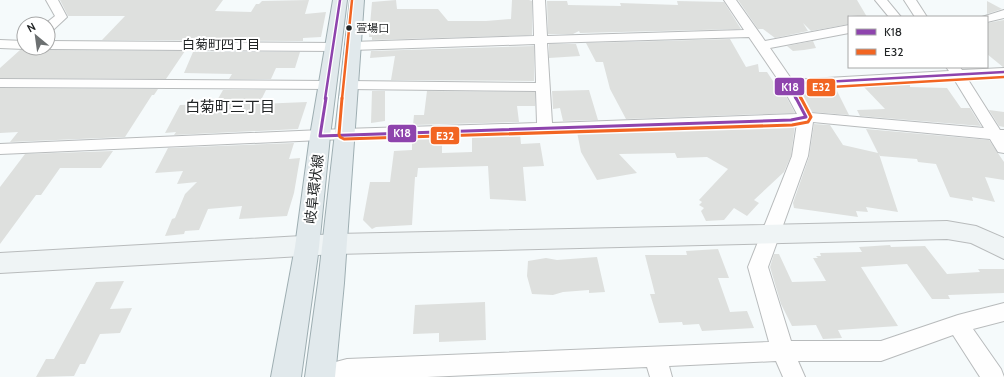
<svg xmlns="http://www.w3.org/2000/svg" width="1004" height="377" font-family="Cabin,'Noto Sans JP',sans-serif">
<rect width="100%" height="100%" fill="#f5fafb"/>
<path fill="#dee0de" d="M60,0H223L215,11L251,12L256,4H259L262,1L309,0L305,14L326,12L321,37L303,38V41L102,40L125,16H68Z
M396,0L397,9H438L448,21H486L511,19L512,0H529L532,1V35L372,40V37H369L372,2Z
M738,0H857L867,17L849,15V24L811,31L803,23L808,31L775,38L763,29H758Z
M547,1H567L568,5L621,6L620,3L678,5L677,1L724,2L741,29L580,33L579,31L573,34H548Z
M987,1L1002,9L987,14Z
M1004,20V67H1003L987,54V23Z
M730,39L746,67L758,64L759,72H767L777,87H781L795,113L626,119L610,89L603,62H596L586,43Z
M813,41L816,48L804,50L793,51L787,46Z
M549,44H576L580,56L549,58Z
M534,46V81L391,80L395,56L370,58L371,51Z
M28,48H44L48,50L185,51L166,79L0,78V68L20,50Z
M193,52H300L295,68H276L271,79H229L232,74L184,73Z
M910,83V87L947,88L961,108H970L981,126L860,116L857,110L885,109L863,86Z
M835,87L849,115L812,112L799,89Z
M0,88L158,89L154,95H152L125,137L10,142L18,132L0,133Z
M223,90H266L259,104L307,102L298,129L174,135L176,132L165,133L180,105L215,104Z
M589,90L598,120L563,121L560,108L553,109L552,91Z
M372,91H385V121L371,123Z
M427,91L535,92V106H517L519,122L413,125L414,115H424Z
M989,110L1004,112V127L999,126Z
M814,124L830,125L843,145L878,153L866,129L989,140L1004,162V180L985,177L995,202L972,197L973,201L950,197L936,164L918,162L917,159L880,156L879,154L898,212L866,207L868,212L856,211L858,217L794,208L793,203L809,157Z
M795,125L791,156L784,172L754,200L759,203L747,216L734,208L724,220L706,221L701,211L704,208L699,205L702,202L699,200L728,169L707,157L677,158L675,153L619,154L637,173L597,180L581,152L577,132Z
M520,134L521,144L540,143L544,166L523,167L526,201L490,199L488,166L418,168L417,177H415L412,225L376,227L372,229L363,220L370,182H390L394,151L412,150V138L442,137V153L472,152V136Z
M294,143L289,159L300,158L294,193L287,216L239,219L242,206L208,209L199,230L185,231L184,234L165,236L172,219L175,218L185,194L197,182L177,184L183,171L155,173L168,148Z
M113,151L101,168H60L41,195H36L0,244V187L25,154Z
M890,245L891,247L925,246L947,274L980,272L978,269H1004V293L948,295L950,299H932L907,264L861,267L898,326L838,330L842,338L823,339L816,325L792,326L781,304L770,267L774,254H779L792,282L826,281L813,258H818L816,256H821L820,253L862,252L859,247Z
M718,249L729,278H718L730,312L747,311L754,328L702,331L699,324L683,325L682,322L659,323L650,294H655L645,255H687L686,251Z
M597,257L605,292L589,293V290L563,292L553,295L532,294L527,276L528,261L546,258L557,260Z
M124,281L110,309L132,308L120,333L100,334L85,364H80L74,376L36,377L46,359H54L96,282Z
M485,302L486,340L439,342V333L413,334L415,305Z"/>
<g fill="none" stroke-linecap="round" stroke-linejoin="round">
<g stroke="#b8bbbc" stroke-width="2">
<path id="street" d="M46,0H58L67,17L52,31L48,32V24H45L55,16Z
M533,0H545L547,36L744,30L724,0H736L765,41L849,25V33L770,48L792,80L949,71L946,67H960L962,70L1004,68V76L967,78L1000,130H1004V153L998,152L990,139L813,122L808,156L768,267L791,341H881L958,315L1004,303V321L973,329L1001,369L1004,377H980L953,335L881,361H798L805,377H783L776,361L669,366L672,377H650L647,367L427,377H310L313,368L347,359L769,342L748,267L792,156L797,123L344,139L0,154V144L344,129L537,123L536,91L349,89L344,88L342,85L344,82L349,81L536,83L535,44L352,50L346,46L352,42L534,36ZM749,37L781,84L797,114L552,123L547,43ZM954,79L984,128L811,113L797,88Z
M875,0H887L901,17H889Z
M904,0H916L927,17H915Z
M1004,10V18L987,22V17H982Z
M0,40L24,41V48H27L24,49L0,48Z
M48,41L335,43L341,47L335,51L48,49L45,48H48Z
M0,79L328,81L333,82L335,85L333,88L328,89L0,87Z"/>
</g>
<g stroke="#b8bbbc" stroke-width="2">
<path id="secondary" d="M947,221L976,226L1004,238V259L971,243L947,239L336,254L0,273V253L336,234Z"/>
</g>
<g stroke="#9eaeb2" stroke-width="2">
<path id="primary" d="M333,0H347L330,136L319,247L301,377H271L295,247L310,136Z
M350,0H364L344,283L335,377H305L318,283Z"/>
</g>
<use href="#street" fill="#fefefe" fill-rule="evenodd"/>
<use href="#secondary" fill="#eff4f5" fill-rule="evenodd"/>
<use href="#primary" fill="#e1e9ec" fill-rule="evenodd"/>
<g stroke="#fff" stroke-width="5">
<path id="bus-1-far1" d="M325,99L340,0
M796,99L788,84L1004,72"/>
</g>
<g stroke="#fff" stroke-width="6">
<path id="bus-1" d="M326,98L320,136L791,120L806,117L796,98"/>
</g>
<g stroke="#fff" stroke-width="5">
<path id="bus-2-far1" d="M342,99L352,0
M801,99L796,89L1004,77"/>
</g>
<g stroke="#fff" stroke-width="6">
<path id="bus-2" d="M342,98L339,134L340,137L344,139L792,125L808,122L811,117L801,98"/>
</g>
<use href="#bus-1-far1" stroke="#8e44ad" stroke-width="2.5"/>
<use href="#bus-1" stroke="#8e44ad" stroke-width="3"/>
<use href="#bus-2-far1" stroke="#f26522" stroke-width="2.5"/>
<use href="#bus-2" stroke="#f26522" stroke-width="3"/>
</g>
<circle fill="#222526" stroke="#fff" stroke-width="1.5" cx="349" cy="28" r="3.5"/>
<g text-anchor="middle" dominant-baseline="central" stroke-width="4" stroke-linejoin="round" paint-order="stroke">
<g font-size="11" fill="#222526" stroke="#fff" text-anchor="start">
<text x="356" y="28">萱場口</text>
</g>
<g font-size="13" fill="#222526" stroke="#fff">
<text x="221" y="44">白菊町四丁目</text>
</g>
<g font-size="14" fill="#222526" stroke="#fff">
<text transform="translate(314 189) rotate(-83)">岐阜環状線</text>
</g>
<g font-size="15" fill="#222526" stroke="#fff">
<text x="230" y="107">白菊町三丁目</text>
</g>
</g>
<g stroke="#fff" stroke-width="1.5">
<rect x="774" y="77" width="31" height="19" rx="4" fill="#8e44ad"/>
<rect x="806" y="78" width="30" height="19" rx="4" fill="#f26522"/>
<rect x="387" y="124" width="30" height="19" rx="4" fill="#8e44ad"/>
<rect x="430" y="126" width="30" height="19" rx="4" fill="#f26522"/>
</g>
<g font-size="11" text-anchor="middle" font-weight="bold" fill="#fff">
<text x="790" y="91">K18</text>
<text x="821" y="91">E32</text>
<text x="402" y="137">K18</text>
<text x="445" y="140">E32</text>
</g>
<rect x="848" y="16" width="140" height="52" fill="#ffffff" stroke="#a7a8a8"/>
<rect x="856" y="29" width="20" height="6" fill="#8e44ad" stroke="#a7a8a8"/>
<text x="884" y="36" font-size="12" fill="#222526">K18</text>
<rect x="856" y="49" width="20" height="6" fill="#f26522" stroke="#a7a8a8"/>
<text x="884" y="56" font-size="12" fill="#222526">E32</text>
<g transform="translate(36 36) rotate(331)"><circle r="19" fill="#ffffff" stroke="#a7a8a8"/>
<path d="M0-3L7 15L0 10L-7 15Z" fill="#6c7071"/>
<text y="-6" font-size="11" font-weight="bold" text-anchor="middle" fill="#222526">N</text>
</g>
</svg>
